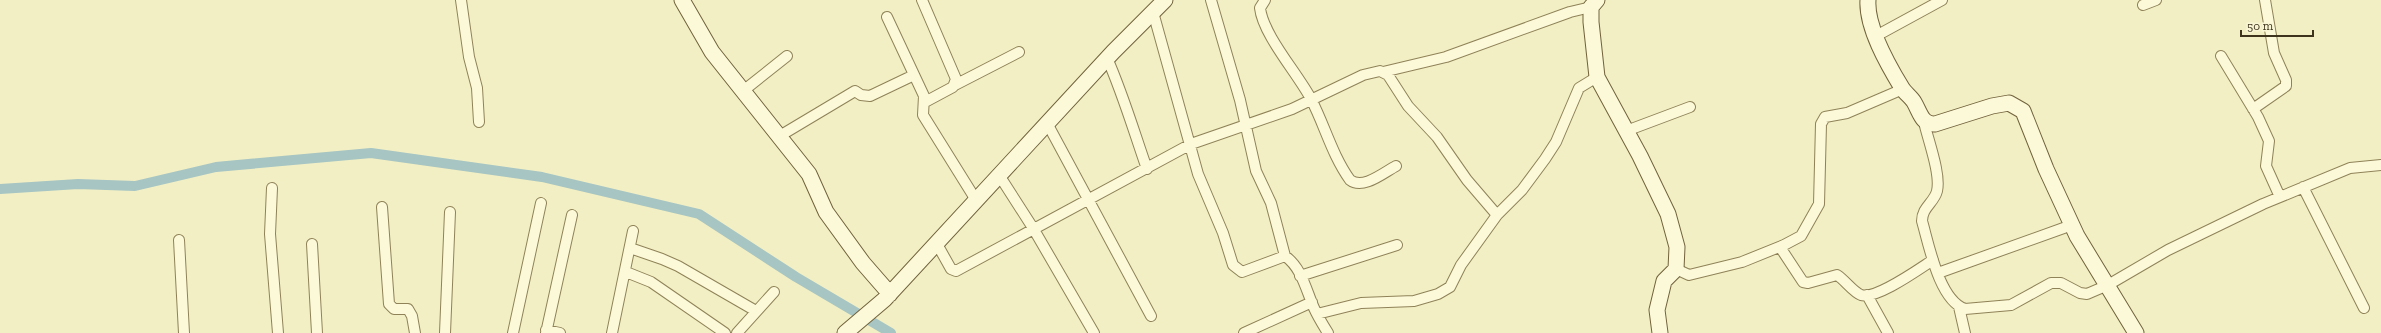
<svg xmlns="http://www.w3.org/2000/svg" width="2381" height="333" font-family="'Zilla Slab',serif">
<rect width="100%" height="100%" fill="#f2efc4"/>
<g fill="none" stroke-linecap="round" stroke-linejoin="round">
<path stroke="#a6c5c3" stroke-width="10" d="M0,189L78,184L135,186L216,167L371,153L542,177L699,214L796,277L891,333"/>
<g stroke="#8f8258" stroke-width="12">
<path id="street" d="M461,0L469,57L477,88L479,122
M922,0L956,79L953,87L925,102
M1211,0L1240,100L1256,171L1271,203L1285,256
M1265,0L1260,8C1263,35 1298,74 1311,99C1325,126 1332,155 1350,180C1363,190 1383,173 1396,166
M2143,5L2156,0
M1153,12L1198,174L1223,233L1233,265L1242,272L1285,256C1302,268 1306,290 1314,308C1318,317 1323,325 1328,333
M887,17L924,96L923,115L976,200
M1876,36L1942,0
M2221,56L2258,117L2269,141L2266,166L2280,197
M1107,58C1123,94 1134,132 1147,169
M1383,72L1446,57L1570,12L1591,7
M955,85L1019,52
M743,91L787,56
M2253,109L2286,86V80L2274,53L2265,0
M1924,122C1928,140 1941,174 1937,191C1934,203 1922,207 1922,221C1929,245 1939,300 1965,309L2011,305L2051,283H2061L2080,293L2087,294L2108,285L2168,250L2263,204L2350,168L2381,165
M1047,123L1151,316
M1626,131L1690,107
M778,137L855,91L861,95L870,96L914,75
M999,175L1033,228L1094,333
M2303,187L2364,308
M272,188L270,234L278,333
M382,207L389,304L394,309H408L412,316L415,333
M179,240L184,333
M312,244L317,333
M937,244L951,269L956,271L1191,144L1292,109L1363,75L1380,71L1388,75L1408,106L1437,137L1467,180L1497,215
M1780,247L1803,282L1808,283L1837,275C1845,280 1853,292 1861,295C1876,300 1919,269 1933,260
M630,248L662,259L678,266L756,311
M1676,269L1689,275L1742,262L1784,245L1801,236L1819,204L1821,124L1825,117L1847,113L1903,89
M626,272L651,282L725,333
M1938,273L2072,225
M1300,276L1397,245
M1867,295L1888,333
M1959,307L1965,333
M1317,314L1361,303L1414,301L1438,294L1450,287L1461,265L1497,215L1522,190L1545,159L1556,142L1579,88L1597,77
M546,330L560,333
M445,333L450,212
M513,333L541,203
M546,333L572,215
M612,333L633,231
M737,333L774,292
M1244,333L1312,302"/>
</g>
<g stroke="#71623b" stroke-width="17">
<path id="secondary" d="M682,0L712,52L809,174L826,212L863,263L890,294
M1597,0L1591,7V22L1597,77L1640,156L1668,214L1677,247L1676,269L1664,281L1657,310L1660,333
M1868,0C1866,27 1888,65 1902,88C1905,93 1911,97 1914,102C1920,112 1922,125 1935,124L1992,106L2009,103L2023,111L2046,169L2077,236L2136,333
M845,333L885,299L1113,52L1165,0"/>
</g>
<use href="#street" stroke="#fcf9d9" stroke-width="10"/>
<use href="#secondary" stroke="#fcf9d9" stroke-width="15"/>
</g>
<path d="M2241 30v6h72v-6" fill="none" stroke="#3e341e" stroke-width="2"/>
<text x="2247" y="30" font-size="12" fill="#3e341e" stroke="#f9f6d5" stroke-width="3" paint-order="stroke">50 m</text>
</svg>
